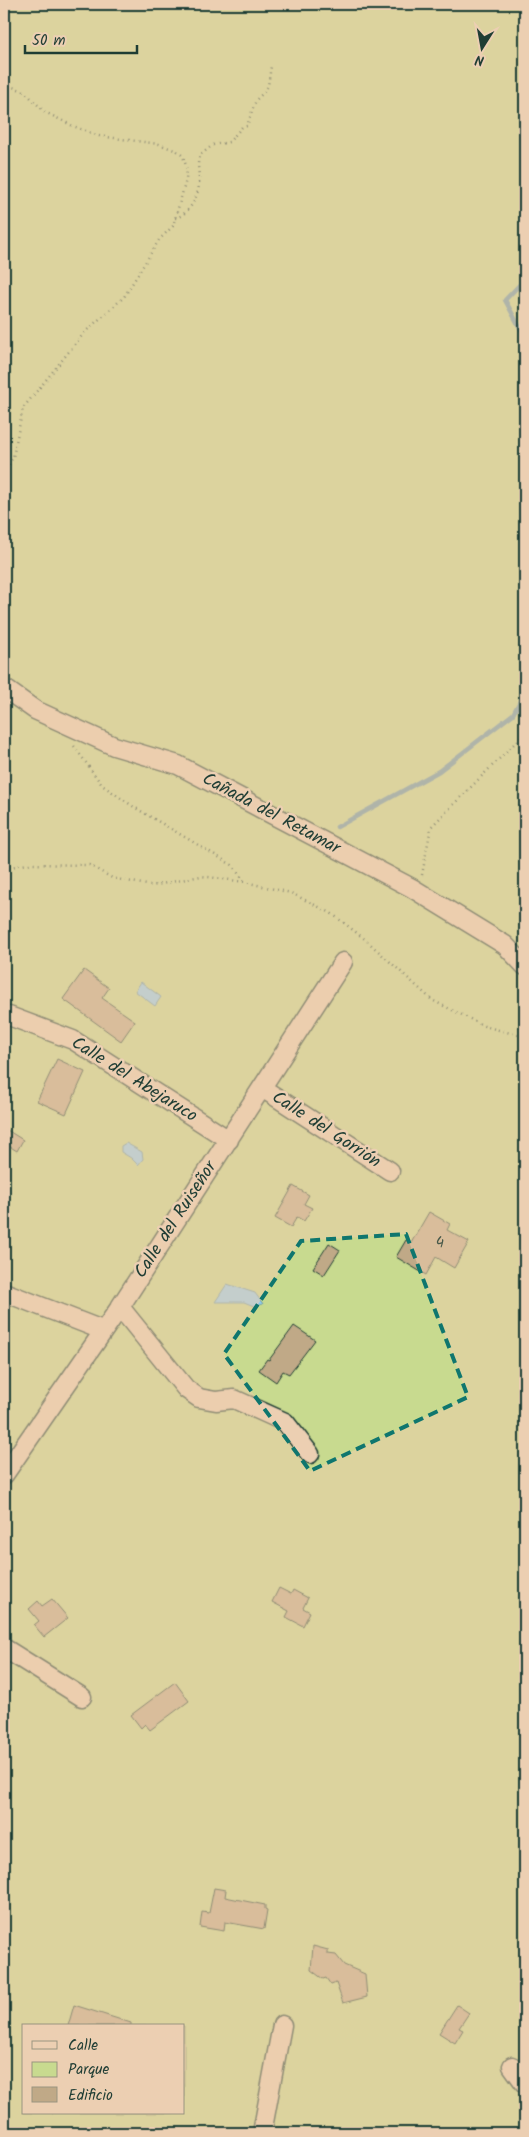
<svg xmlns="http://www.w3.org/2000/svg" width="529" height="2137" font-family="Kalam,sans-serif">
<rect width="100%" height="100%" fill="#edcdac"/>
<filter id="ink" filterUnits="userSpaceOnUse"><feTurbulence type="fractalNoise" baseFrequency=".02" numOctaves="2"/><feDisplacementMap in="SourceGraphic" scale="10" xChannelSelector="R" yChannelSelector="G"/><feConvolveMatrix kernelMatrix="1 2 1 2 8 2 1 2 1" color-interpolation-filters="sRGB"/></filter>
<g filter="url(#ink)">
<path fill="#c8da8f" stroke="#748c62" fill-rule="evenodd" d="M4,4H525V2133H4ZM24,2026H184V2113H24Z"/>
<path fill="#93cff4" stroke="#6595a7" d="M141,982L161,997L155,1006L135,991Z
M126,1143L142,1152L143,1159L138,1165L131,1158L121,1152V1146Z
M227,1284L255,1293L263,1304L254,1306L244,1302H215Z"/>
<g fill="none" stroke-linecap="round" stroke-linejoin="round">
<path stroke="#6595a7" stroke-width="4.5" d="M525,279L505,300L525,337
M337,827L439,771L513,714L525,692"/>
</g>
<path fill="#c0a987" stroke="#1f3d34" d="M84,970L109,988L102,998L135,1021L121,1041L63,999Z
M57,1059L85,1072L66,1114L37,1101Z
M7,1130L23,1140L17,1151L4,1143V1136Z
M293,1186L309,1195L304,1204L312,1208L304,1221L297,1217L291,1227L275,1218Z
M429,1212L450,1224L447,1230L469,1242L454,1268L436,1257L426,1275L396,1257L406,1240L411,1243Z
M329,1243L340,1250L324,1275L313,1268Z
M294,1326L315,1340L289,1374L283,1371L276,1382L259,1370L267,1359L269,1360Z
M279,1588L291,1594L293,1590L308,1598L303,1608L310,1612L303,1626L286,1617L289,1611L272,1602Z
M52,1599L68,1618L44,1637L34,1625L39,1621L29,1609L38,1601L42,1606Z
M175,1682L189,1701L150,1730L145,1724L141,1728L131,1715Z
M214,1888L226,1890L225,1897L265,1905V1909L267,1910L264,1929L225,1922L224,1931L200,1927L202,1912L209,1913Z
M313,1946L328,1950V1954L336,1955L344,1965L365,1974L367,1997L343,2003L336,1983L331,1985L326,1978L323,1979L311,1970Z
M74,2005L131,2023V2026H68Z
M457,2005L469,2013L459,2028L463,2030L455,2043L439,2033Z"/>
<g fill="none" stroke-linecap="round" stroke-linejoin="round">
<g stroke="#1f3d34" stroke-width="21">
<path id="minor" d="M4,688L35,710L114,746L178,765L412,888L505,945L525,966
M9,1016L73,1040L229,1140
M262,1088L390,1171
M4,1292L102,1330
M120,1307L186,1389L199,1398L216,1401L234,1399L285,1422L310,1454
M4,1475L120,1307L343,962
M4,1648L82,1697
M512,2066L525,2084
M262,2133L282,2025"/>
</g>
<path stroke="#1f3d34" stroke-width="2.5" stroke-dasharray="1 4" stroke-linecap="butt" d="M4,84L24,91L45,112L73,126L99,136L159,144L177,151L183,156L187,169L186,180L173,226L159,240L124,297L85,332L23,408L13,457L4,474
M175,218C189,215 200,195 199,180C199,172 197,165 199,156L213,145L229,142L242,127L247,126L256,100L265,91L268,86L271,66
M74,746L102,785L134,807L232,865L245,882L291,893L331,913L366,940L432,1000L484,1026L525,1037
M4,868L28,864L89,865L112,878L152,886L201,876L245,882
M422,875L431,827L525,733"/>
<use href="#minor" stroke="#eccfb2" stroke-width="18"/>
</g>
</g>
<path d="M0 0H529V2137H0ZM406,1234L468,1397L310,1471L224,1354L301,1241Z" fill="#edcdac" fill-opacity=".55" fill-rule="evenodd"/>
<path fill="none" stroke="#0f766e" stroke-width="4" stroke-dasharray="10 6" stroke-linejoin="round" d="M406,1234L468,1397L310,1471L224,1354L301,1241Z"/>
<g text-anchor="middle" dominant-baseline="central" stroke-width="5" stroke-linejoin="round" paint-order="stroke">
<g font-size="15" fill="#475849">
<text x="440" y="1243">4</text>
</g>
<g font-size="18" fill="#1f3d34" stroke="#eccfb2">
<text transform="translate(271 814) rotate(28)">Cañada del Retamar</text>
<text transform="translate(134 1080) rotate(32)">Calle del Abejaruco</text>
<text transform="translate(326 1130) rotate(33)">Calle del Gorrión</text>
<text transform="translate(176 1220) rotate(-57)">Calle del Ruiseñor</text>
</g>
</g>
<rect width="529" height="2137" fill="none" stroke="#eccfb2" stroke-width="20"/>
<rect x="10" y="10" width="509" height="2117" fill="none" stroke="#1f3d34" stroke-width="2" filter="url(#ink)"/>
<rect x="22" y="2024" width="162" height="90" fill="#eccfb2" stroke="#9a9580"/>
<rect x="32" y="2041" width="25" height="8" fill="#eccfb2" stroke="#9a9580"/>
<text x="68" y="2050" font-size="15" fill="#1f3d34">Calle</text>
<rect x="32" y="2062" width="25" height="15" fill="#c8da8f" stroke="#9a9580"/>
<text x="68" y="2074" font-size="15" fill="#1f3d34">Parque</text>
<rect x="32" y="2087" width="25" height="15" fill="#c0a987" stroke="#9a9580"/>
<text x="68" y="2100" font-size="15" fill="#1f3d34">Edificio</text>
<g transform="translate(482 48) rotate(191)" stroke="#eccfb2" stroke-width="4" paint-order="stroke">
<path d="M0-4L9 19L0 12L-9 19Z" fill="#1f3d34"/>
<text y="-8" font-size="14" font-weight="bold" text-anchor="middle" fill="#1f3d34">N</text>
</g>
<path d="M25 45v8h112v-8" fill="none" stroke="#1f3d34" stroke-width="2.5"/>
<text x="32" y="45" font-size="15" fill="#1f3d34" stroke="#eccfb2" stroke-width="4" paint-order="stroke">50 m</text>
</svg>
